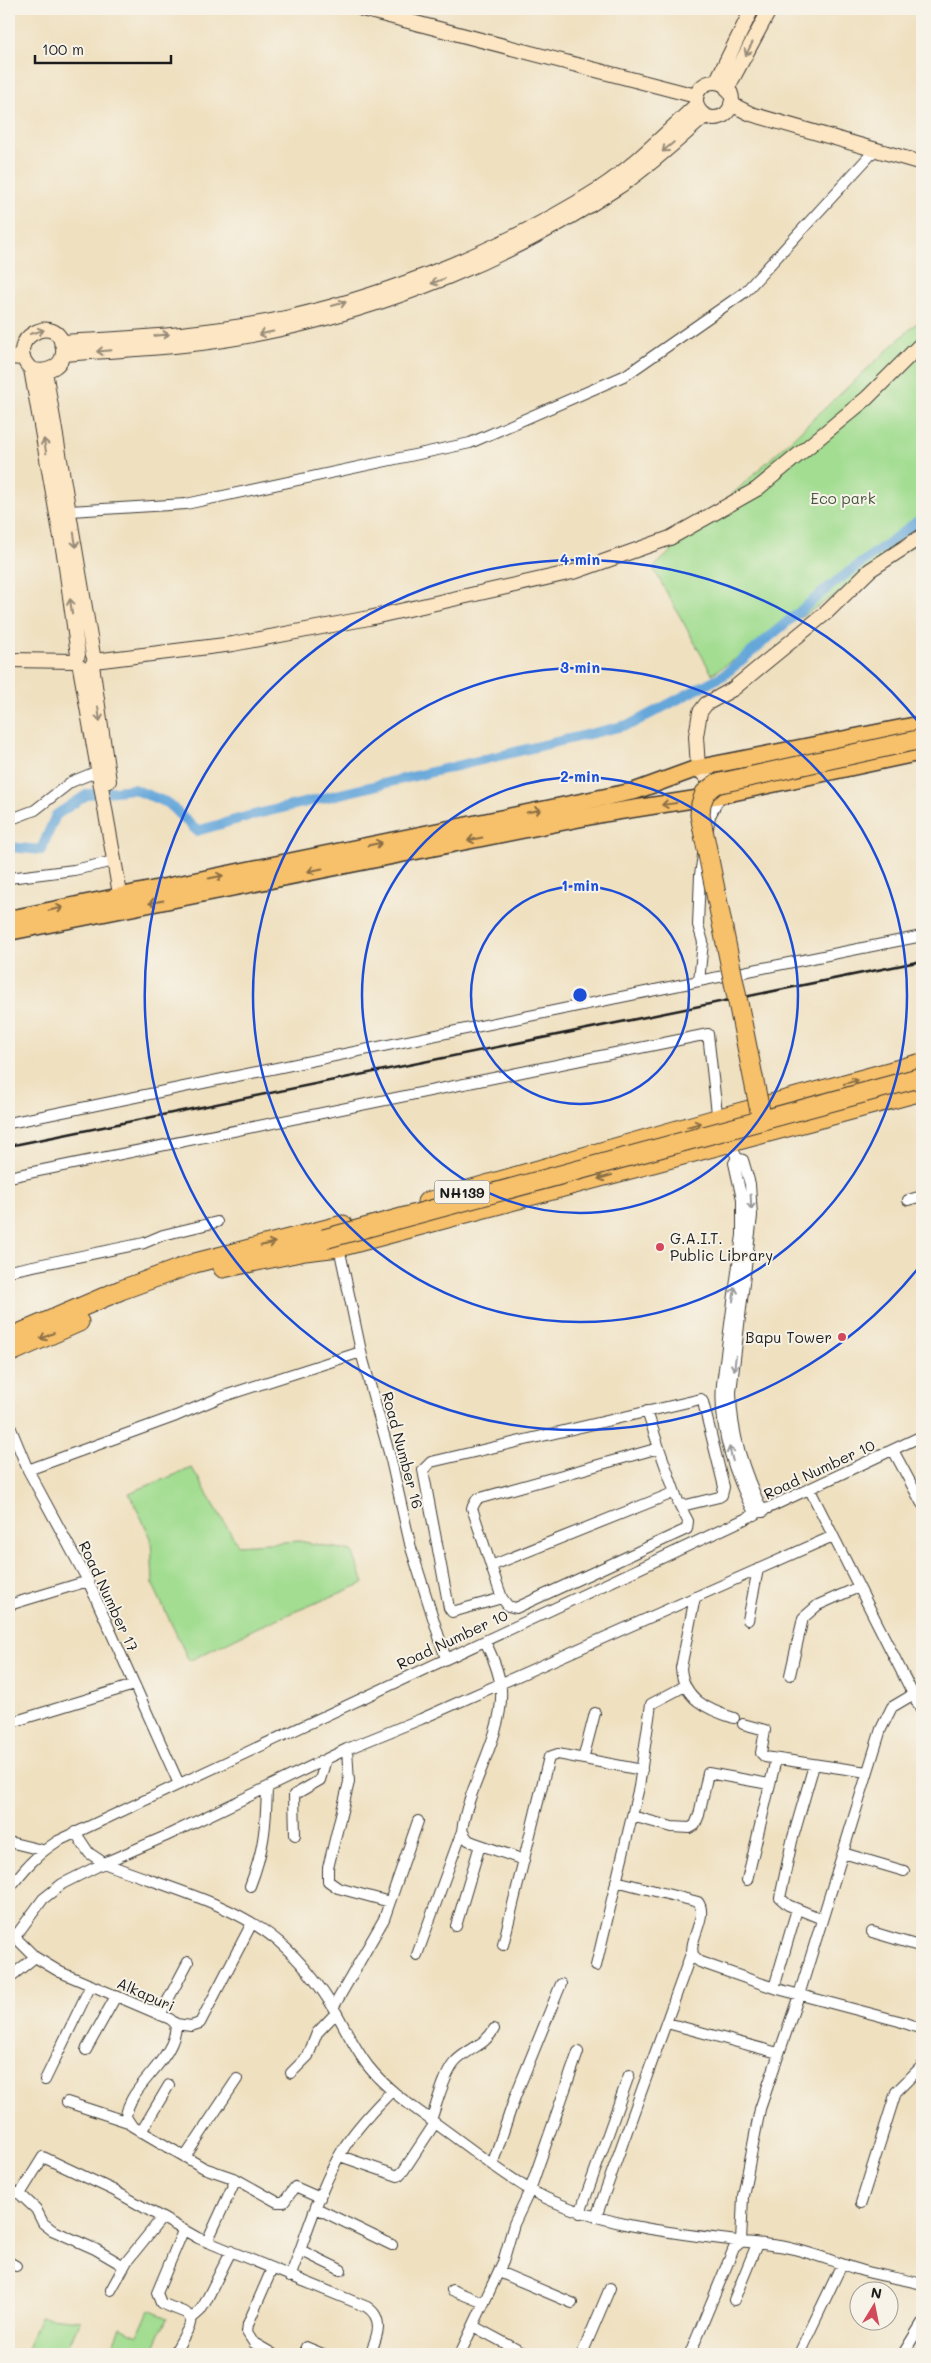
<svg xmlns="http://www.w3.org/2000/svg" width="931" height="2363" font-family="Mali,sans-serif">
<rect width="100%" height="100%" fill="#f7f3e8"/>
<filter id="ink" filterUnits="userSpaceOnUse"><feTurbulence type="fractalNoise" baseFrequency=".02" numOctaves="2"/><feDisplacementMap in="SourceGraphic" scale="10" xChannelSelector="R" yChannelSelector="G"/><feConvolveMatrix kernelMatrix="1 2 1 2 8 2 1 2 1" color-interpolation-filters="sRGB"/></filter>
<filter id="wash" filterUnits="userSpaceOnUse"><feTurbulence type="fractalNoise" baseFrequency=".0096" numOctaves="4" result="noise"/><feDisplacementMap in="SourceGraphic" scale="20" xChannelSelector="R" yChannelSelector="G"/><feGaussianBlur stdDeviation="1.12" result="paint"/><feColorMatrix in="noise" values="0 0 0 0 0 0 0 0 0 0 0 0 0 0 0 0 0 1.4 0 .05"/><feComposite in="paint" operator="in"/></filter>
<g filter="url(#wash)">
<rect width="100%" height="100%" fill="#efe0c0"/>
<path fill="#a2dd91" stroke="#5f7c56" d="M922,318V540L712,674L653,568Z
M192,1468L238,1545L299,1541L352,1551L364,1583L258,1627L189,1661L153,1585L151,1538L129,1493Z
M149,2310L167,2318L151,2354H110L121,2327L138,2335Z
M40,2316L81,2320L66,2351L72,2354H25Z"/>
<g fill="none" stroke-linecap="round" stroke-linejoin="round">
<path stroke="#66a7da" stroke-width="10" d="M9,847L41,850L56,815L88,794L133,789L168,803L197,831L249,816L631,724L724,675L830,586L922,518"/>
</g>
</g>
<g filter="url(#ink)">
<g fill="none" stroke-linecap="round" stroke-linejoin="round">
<g stroke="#3c3935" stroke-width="12">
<path id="street" d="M70,511L186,504L470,443L626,375L745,292L875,150
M9,820L35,810L71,782L98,771
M708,828L710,816L721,795
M9,878L74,870L114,861
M699,981L922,936
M9,1123L699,981L703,942L698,925L700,875L703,855
M728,1139L737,1158L743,1160L750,1184L752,1216L731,1392C731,1435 745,1474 763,1512
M737,1158L734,1163L742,1199V1235L722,1384C718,1430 735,1476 755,1515
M9,1177L708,1034L718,1122
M908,1200L922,1196
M339,1247L362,1356L391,1460L411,1548L446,1659
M9,1271L144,1243L163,1235L217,1222
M647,1411L659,1448
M9,1424L28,1470L88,1581L179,1784
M893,1450L922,1504
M28,1470L176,1416L221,1397L361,1352
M810,1490L922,1712
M491,1566L502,1598L452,1612L449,1608L423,1470L431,1462L701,1399L703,1402L724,1487L722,1495L719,1497L686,1505L679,1504L659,1448L477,1499L472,1508L491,1566L673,1493
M695,1597L681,1668C683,1699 708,1710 734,1718
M502,1598L508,1606L516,1608L687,1529L688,1521L679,1504
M9,1605L88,1581
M748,1620L758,1569
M485,1641C492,1656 499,1671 501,1689C504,1736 468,1784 462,1831L468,1840L475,1843L524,1860
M790,1675L803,1618L818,1605L859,1587
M9,1723L134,1685
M743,1724L765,1730L761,1753L765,1757L867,1772
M347,1749L349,1782L328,1868V1881L338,1888L390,1902
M583,1759L595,1713
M814,1765L792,1841L780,1898L788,1905L822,1919
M632,1816L672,1827L690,1828L695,1825L699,1815L708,1773L769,1784
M75,1832L89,1853L104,1863L166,1836L347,1749L421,1719L833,1536
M295,1835L294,1795L320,1780L326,1759
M9,1842L42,1850
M843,1853L904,1871
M747,1880L776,1759
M616,1881L698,1902C711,1919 678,1950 700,1962L774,1988L899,2021L922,2029
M250,1886C264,1850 266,1826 267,1788
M9,1889C23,1870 37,1854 58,1841L922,1436
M456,1926L480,1845
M9,1931L35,1957L60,1972L170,2019L176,2024C176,2061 129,2084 126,2117L132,2126L204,2168L236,2179L277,2202H284L295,2187L320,2198
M872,1932L922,1947
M15,1937L43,1899L62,1884L104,1863C161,1886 232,1902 279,1942C301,1961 321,1987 336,2012C346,2030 355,2049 368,2066C390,2094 421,2112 449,2133C476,2153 503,2174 532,2191C605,2231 697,2235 779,2246C806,2250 831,2261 857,2269C878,2276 901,2278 922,2284
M503,1945L549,1757L558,1754L642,1770
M417,1955L462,1831
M596,1966L639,1787L651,1704L685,1686
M9,1978L35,1957
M774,1988L797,1909
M333,2008L384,1919L418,1821
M160,2015L188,1962
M667,2023L778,2053
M176,2024L191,2026L200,2023L252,1923
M86,2050L116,1996
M291,2073L308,2056L317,2033L336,2013
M45,2080L91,1985
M67,2102L128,2122
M431,2120C437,2104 444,2074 455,2062C468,2048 485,2046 494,2029
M141,2132L169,2085
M340,2156L398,2176L404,2170L435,2123
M185,2157L237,2079
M492,2165L515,2097L561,1984
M9,2191L20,2194L43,2157L113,2190L198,2238L367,2307C385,2319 377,2337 370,2354
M20,2194L36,2209L43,2223L52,2230L95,2249L124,2266
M861,2203L896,2092L922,2066
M316,2208L392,2245
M580,2213L629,2075
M596,2217L692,1951
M207,2242L236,2179
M300,2250L341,2270
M9,2262L16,2266
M272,2269L248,2324L247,2332L254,2343L273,2354
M499,2272L572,2303
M290,2277C307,2234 320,2186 345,2146C358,2126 375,2108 392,2091
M111,2290L127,2261L161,2219
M452,2290L484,2303
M734,2300L757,2244
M191,2319L200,2311L205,2303L231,2251
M473,2326L525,2354
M306,2347L323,2354
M174,2354L189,2327L191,2319L186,2313L161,2303L157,2293L183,2231
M460,2354L503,2262L514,2224L530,2190L578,2052
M582,2354L610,2288
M690,2354L734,2248L741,2242L743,2196L760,2109L799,1995L881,1729L892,1707L914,1694
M799,2354L842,2264
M903,2354L922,2323"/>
</g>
<g stroke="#3c3935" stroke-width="16">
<path id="secondary" d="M362,9L696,96
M716,82L752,9
M696 100a18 18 0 1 1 36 0a18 18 0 1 1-36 0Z
M727,89L770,9
M731,104L751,114L922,163
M61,342C138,338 215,334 290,317C394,293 510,246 599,189C635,165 665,134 696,105
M63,354C129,349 197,347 262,333C388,308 511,258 617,188C649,167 677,140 705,116
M9,357L22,358
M31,369C46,374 65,367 63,348C59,309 0,340 31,369L65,560L78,655
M45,371L93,655
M9,660L76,661
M94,661L233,644L369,618L577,571L670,538L757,489L867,398L922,343
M92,665L109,781
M80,667L122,905
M719,792L698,768L696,736L700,712L706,704L733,689L756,670L827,612L870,570L922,536"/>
</g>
<g stroke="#3c3935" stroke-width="19">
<path id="primary" d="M9,919L635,791L698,768L922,724
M9,932L607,813L721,795L922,752"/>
</g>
<g stroke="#3c3935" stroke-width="21">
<path id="highway" d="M427,1202L716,1119L922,1063
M223,1268L305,1251L339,1247L922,1091
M9,1338L121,1290L195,1263L343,1225
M9,1353L79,1322"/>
</g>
<use href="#street" stroke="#fff" stroke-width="10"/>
<use href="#secondary" stroke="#fce6c4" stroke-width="14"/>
<use href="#primary" stroke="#f7c06b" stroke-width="16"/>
<use href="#highway" stroke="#f7c06b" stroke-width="19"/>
<path stroke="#1c1c1c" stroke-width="2.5" d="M9,1146L922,961"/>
<g stroke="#3c3935" stroke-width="21" stroke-linecap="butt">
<path id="highway-bridge" d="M762,1121L700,815L701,804L705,793L716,784L922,739
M324,1239L922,1077"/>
</g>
<use href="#highway-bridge" stroke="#f7c06b" stroke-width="19"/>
</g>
<defs><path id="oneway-shaft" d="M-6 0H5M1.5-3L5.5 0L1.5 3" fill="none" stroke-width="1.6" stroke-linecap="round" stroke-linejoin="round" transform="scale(1.25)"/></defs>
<g stroke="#978b78">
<use href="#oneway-shaft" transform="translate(749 49) rotate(118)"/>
<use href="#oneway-shaft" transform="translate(668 147) rotate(140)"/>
<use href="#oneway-shaft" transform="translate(438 281) rotate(159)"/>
<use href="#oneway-shaft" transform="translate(339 304) rotate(-16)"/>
<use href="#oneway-shaft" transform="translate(37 332) rotate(-15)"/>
<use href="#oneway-shaft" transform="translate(266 333) rotate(168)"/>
<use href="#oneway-shaft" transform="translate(162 335) rotate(-6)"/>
<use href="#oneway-shaft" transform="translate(104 351) rotate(175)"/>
<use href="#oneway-shaft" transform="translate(45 446) rotate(-100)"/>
<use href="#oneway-shaft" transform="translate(75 540) rotate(81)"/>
<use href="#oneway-shaft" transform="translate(71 606) rotate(-98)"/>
<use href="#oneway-shaft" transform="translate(99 714) rotate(82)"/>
</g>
<g stroke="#8a6e44">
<use href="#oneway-shaft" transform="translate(669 804) rotate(172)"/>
<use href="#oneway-shaft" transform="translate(534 811) rotate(-12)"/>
<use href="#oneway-shaft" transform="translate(475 839) rotate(169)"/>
<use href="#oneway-shaft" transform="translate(375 844) rotate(-12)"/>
<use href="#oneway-shaft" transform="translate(315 870) rotate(169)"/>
<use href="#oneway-shaft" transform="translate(216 877) rotate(-12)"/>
<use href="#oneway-shaft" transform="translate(156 902) rotate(168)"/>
<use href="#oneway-shaft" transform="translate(56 909) rotate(-12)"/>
<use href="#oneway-shaft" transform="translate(851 1082) rotate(-15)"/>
<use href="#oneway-shaft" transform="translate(694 1125) rotate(-16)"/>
<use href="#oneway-shaft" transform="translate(605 1177) rotate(164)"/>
<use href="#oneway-shaft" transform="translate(268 1244) rotate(-14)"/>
<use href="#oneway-shaft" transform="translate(47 1336) rotate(156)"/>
</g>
<g stroke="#999">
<use href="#oneway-shaft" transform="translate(751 1202) rotate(87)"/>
<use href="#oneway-shaft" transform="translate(734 1294) rotate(-82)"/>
<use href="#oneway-shaft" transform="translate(735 1363) rotate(97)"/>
<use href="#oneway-shaft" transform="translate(731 1454) rotate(-104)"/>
</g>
</g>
<g fill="none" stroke="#1d4ed8" stroke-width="2.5">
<circle cx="580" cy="995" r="109"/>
<circle cx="580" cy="995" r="218"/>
<circle cx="580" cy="995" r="327"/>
<path d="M920 1266A435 435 0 1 1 920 724"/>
</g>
<g fill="#d1495b" stroke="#f7f3e8" stroke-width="2">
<circle cx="660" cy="1247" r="5"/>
<circle cx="842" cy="1337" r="5"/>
</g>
<g text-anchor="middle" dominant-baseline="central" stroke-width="4" stroke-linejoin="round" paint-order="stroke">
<rect fill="#f7f3e8" stroke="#5e5c59" stroke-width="1" x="434.5" y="1180.5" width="55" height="23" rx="4"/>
<g font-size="14" font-weight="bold" fill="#1c1c1c">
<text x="462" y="1192">NH139</text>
</g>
<g font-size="15" fill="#44563f" stroke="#f7f3e8">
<text x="843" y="498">Eco park</text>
</g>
<g font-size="15" fill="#1c1c1c" stroke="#f7f3e8" text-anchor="start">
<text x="670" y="1238">G.A.I.T.<tspan x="670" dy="17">Public Library</tspan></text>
<text x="832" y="1337" text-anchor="end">Bapu Tower</text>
</g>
<g font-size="15" fill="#1c1c1c" stroke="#f7f3e8">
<text transform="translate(403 1450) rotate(75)">Road Number 16</text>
<text transform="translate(819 1469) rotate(-25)">Road Number 10</text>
<text transform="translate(109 1596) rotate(65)">Road Number 17</text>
<text transform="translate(452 1639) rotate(-25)">Road Number 10</text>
<text transform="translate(146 1994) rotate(24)">Alkapuri</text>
</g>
</g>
<circle cx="580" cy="995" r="8" fill="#1d4ed8" stroke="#f7f3e8" stroke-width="2.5"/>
<g font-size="15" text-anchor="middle" font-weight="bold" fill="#1d4ed8" stroke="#f7f3e8" stroke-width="4" stroke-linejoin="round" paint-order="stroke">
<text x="580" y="565">4 min</text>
<text x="580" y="673">3 min</text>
<text x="580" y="782">2 min</text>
<text x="580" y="891">1 min</text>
</g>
<rect width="931" height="2363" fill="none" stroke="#f7f3e8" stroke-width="30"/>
<g transform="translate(874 2306) rotate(10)"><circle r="24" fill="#f7f3e8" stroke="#9f9d96"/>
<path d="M0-4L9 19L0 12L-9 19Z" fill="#d1495b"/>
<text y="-8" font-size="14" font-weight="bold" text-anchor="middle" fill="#1c1c1c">N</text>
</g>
<path d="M35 55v8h136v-8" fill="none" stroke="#1c1c1c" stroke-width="2.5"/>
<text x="42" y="55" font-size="15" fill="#1c1c1c" stroke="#f7f3e8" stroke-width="4" paint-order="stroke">100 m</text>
</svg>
